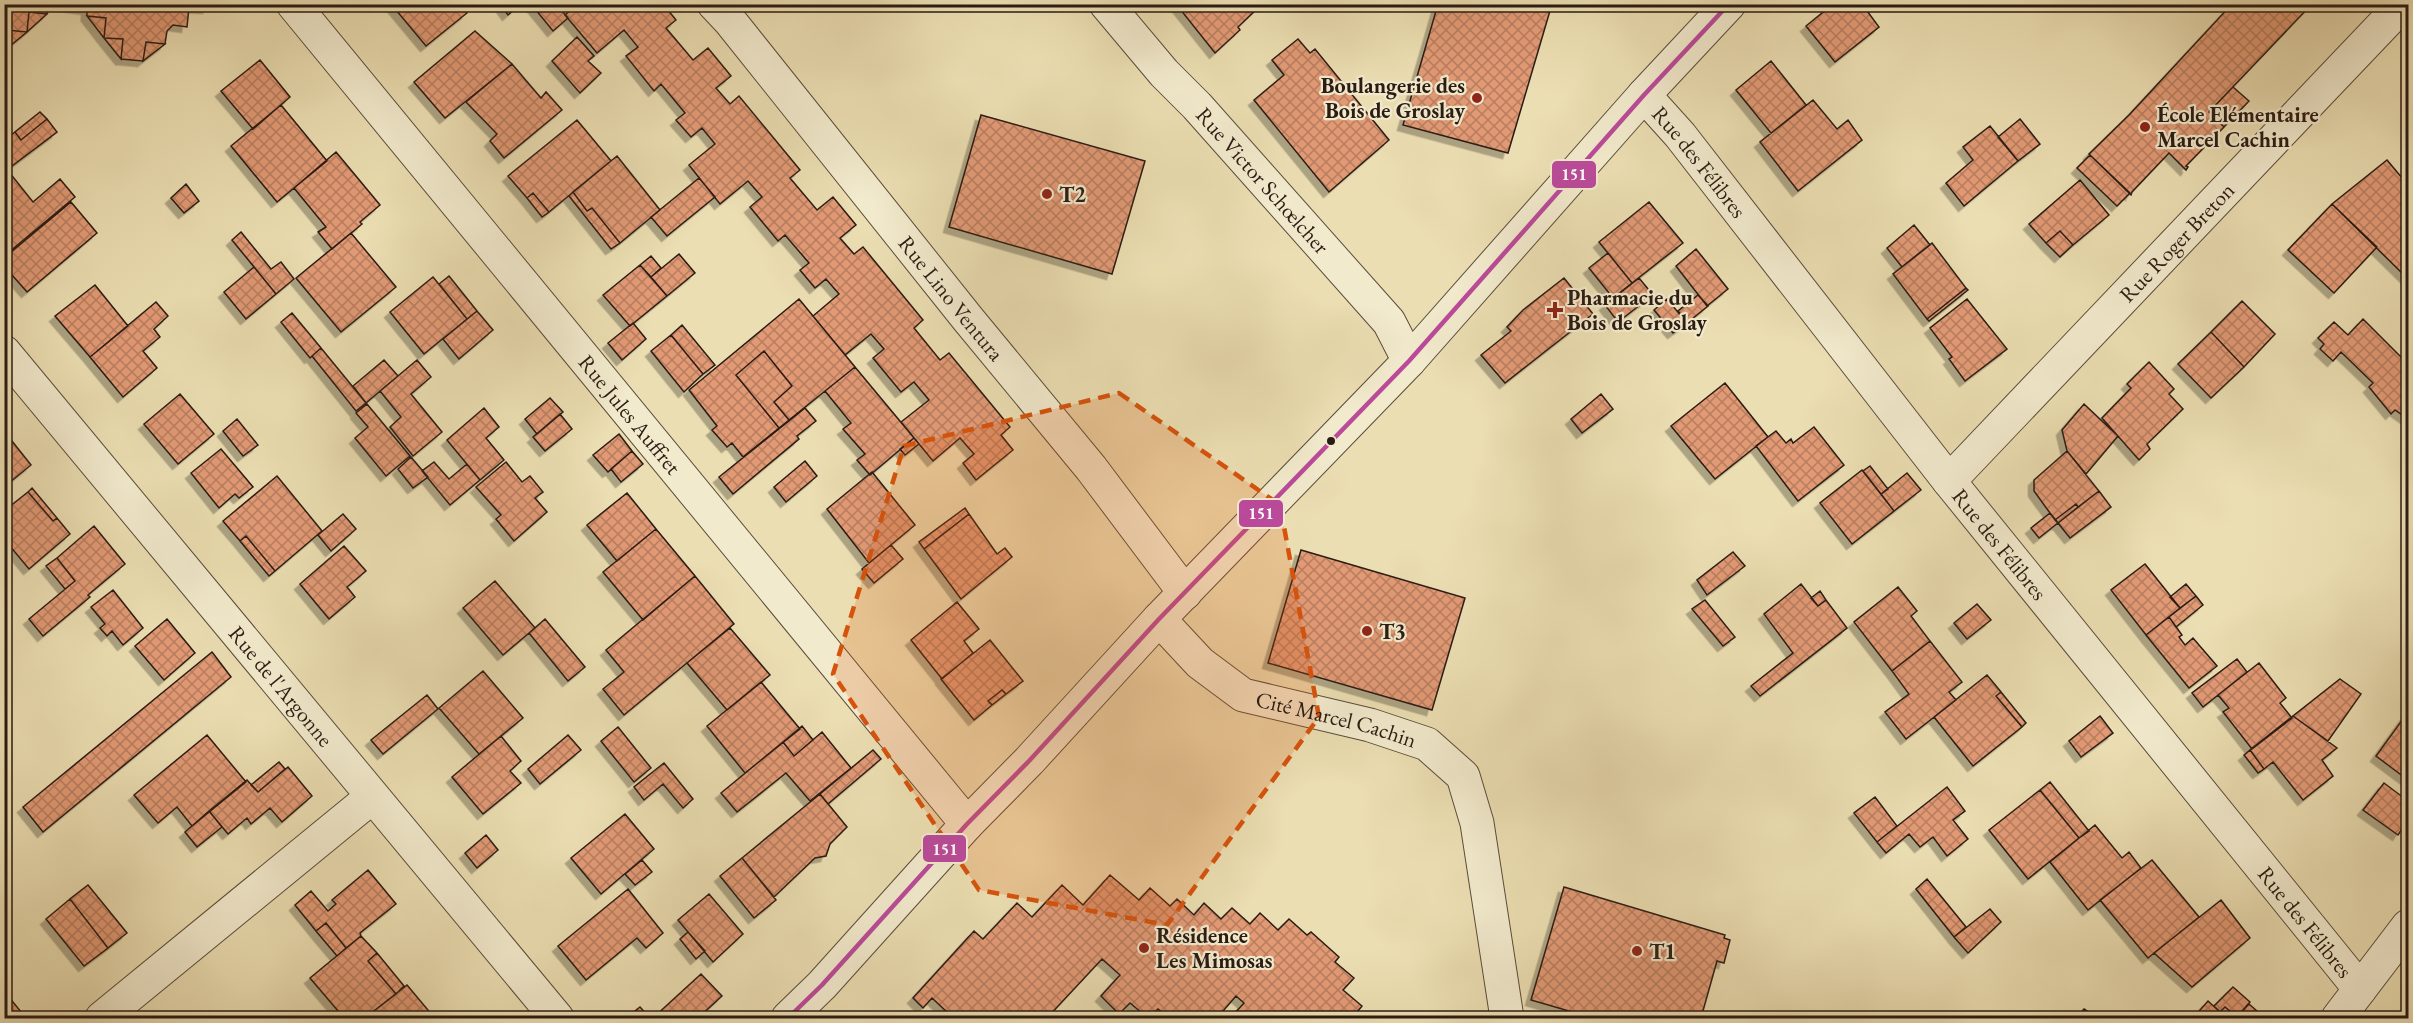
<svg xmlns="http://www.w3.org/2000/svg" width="2413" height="1023" font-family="'EB Garamond',serif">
<defs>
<pattern id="building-cross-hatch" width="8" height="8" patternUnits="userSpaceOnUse" patternTransform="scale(1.5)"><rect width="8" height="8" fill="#e29a75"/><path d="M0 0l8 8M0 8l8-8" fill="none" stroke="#b77d5f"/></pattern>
<filter id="shadow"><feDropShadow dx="-5.5" dy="5.5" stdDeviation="0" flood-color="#0004"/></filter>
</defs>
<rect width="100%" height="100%" fill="#ebdeb2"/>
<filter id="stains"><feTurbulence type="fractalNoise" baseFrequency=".00333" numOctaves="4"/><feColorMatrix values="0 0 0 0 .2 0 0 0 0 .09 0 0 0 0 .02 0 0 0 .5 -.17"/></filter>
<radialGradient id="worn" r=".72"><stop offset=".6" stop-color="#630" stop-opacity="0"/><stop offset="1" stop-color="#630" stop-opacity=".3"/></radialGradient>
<path fill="url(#building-cross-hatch)" stroke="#2a1b13" stroke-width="1.5" filter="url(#shadow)" d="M4,4H49L47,14L29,12L27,32L7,30L5,50Z
M51,4H209L208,8L189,7L187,27L173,25L167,31L165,44L146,42L143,61L121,59L123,39L104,38L106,18L87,16V9Z
M391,4H460L467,13L426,46Z
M500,4H520L508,15Z
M531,4H556L568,18L553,31Z
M577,4H663L676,20L666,28L693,60L708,48L731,76L716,88L730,104L739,96L800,170L790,178L817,210L833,197L856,225L840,238L854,254L863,247L923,320L914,328L940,360L949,353L1010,427L1001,435L1013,450L976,480L963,463L974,454L960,438L933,461L901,422L929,400L914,382L901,392L873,358L884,349L871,334L845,355L813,316L839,294L826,279L815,288L800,270L809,263L785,235L778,241L750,207L762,197L748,181L720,204L689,165L715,144L702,128L691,137L676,120L685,113L661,84L654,91L626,56L638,47L624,30L597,53L565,15Z
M1176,4H1262L1238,27L1240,30L1215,53Z
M1438,4H1552L1508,153L1403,125Z
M1833,4H1862L1879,27L1835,62L1806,26Z
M2232,4H2312L2209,112L2224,127L2186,166L2188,167L2186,170L2169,153L2132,192L2131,195L2089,154L2129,115Z
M29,12L47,14L27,32Z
M87,16L106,18L104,38Z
M7,30L27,32L5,50Z
M475,31L512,64L445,118L414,82Z
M577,37L594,56L588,61L601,73L580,93L552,61Z
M104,38L123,39L121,59Z
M1298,39L1310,53L1315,49L1389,140L1329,192L1254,100L1284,75L1272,60Z
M146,42L165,44L143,61Z
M260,60L290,97L253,129L221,91Z
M1771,61L1806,105L1771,133L1736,90Z
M512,64L541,98L546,92L562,110L504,158L490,141L497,134L466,102Z
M2233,87L2249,101L2224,127L2209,112Z
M1813,100L1837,129L1848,120L1862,140L1798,191L1760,142Z
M281,105L327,161L277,202L231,146Z
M40,112L47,119L21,140L15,132Z
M981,115L1145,161L1112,274L949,227Z
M47,119L57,132L4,172V140L15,132L21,140Z
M2020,119L2040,144L2018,161L1998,137Z
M577,120L611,161L549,212L533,193L527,198L508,176Z
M1990,126L2018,161L1964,206L1946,183L1973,160L1963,147Z
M336,152L380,205L360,222L362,224L332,249L318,232L326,227L294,188Z
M2090,155L2130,193L2117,206L2077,168Z
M617,156L660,210L620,243L592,208L587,211L573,192Z
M2387,160L2408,185V279L2332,204Z
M9,172L33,202L60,179L75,197L9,252L4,247V176Z
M699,178L715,197L667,236L651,217Z
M2080,180L2109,215L2073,245L2060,231L2046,243L2029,224Z
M186,184L199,201L184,213L171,198Z
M573,192L587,211L592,208L620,243L611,249L569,196Z
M533,193L549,212L542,217L527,198Z
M71,202L97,233L27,292L4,266V258Z
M1649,202L1683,243L1632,283L1599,242Z
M2332,204L2377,247L2334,293L2288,250Z
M1914,225L1930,245L1902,267L1887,248Z
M2060,231L2073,245L2060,257L2046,243Z
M241,232L271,269L281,262L294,279L276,294L232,240Z
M351,233L396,287L341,332L296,278Z
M1932,243L1966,288L1927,319L1893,274Z
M1696,249L1728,289L1707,306L1676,266Z
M1608,253L1632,283L1613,298L1589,268Z
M679,254L695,273L667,296L651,277Z
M651,256L661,268L651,277L640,265Z
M640,265L667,296L630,326L603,295Z
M254,267L276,294L246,319L224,292Z
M449,276L477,311L467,319L439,284Z
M433,277L467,319L424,354L390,312Z
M1564,278L1593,314L1505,383L1481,355L1511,331L1507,327L1523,310Z
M1639,278L1653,295L1618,322L1605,305Z
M95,285L128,326L90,357L55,316Z
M1966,288L1968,290L1929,321L1927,319Z
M1698,295L1708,306L1687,323L1678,311Z
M799,299L855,367L789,420L774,402L792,386L764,351L736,375L779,428L743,457L732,443L727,447L712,430L717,426L689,390Z
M1667,299L1687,323L1673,333L1654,310Z
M1967,299L2007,349L1965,381L1949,359L1952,357L1930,328Z
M2242,301L2275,334L2244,367L2211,332Z
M156,302L168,316L154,329L160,337L143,351L157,368L123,397L90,357Z
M477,311L493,330L459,359L443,339Z
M292,313L321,348L310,358L281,322Z
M2363,319L2408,364V394L2407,396L2408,397V419L2395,410L2391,414L2369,387L2373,383L2341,352L2333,361L2320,349L2324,344L2318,338L2334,322L2348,335Z
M633,323L646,339L622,360L608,343Z
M682,325L715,365L703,374L671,335Z
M2211,332L2244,367L2211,398L2178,364Z
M671,335L703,374L684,392L651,351Z
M321,348L366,403L356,411L312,356Z
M764,351L792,386L774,402L789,420L779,428L736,375Z
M384,360L398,376L366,403L353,386Z
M417,360L431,377L411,394L442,432L413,456L390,427L401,417L380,391Z
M2149,362L2174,389L2169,394L2183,409L2147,444L2150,449L2139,460L2102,418L2131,388L2127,384Z
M855,367L914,438L870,475L857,460L865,454L843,429L851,423L825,391Z
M1725,383L1768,437L1715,479L1671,426Z
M180,394L214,434L178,464L144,424Z
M1601,394L1613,409L1582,433L1571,419Z
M550,398L563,412L537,434L525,419Z
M367,404L410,456L386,476L355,438L368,427L356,413Z
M2084,404L2118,436L2086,474L2067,451L2062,430Z
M484,408L499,427L486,438L504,460L480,480L447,440Z
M805,408L816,421L797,436L799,439L733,494L719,477Z
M560,414L572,429L545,451L533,437Z
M237,419L258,445L243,456L223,431Z
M1814,427L1844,465L1798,501L1756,446L1776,431L1786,443L1791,439L1793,443Z
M4,431L31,465L4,487Z
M619,434L632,451L608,472L593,455Z
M914,438L919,444L905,455L900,449Z
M221,449L253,487L239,498L235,494L219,508L191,473Z
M632,451L643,464L621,482L611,469Z
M2067,451L2099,491L2078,507L2076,504L2055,520L2034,491V480Z
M411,457L428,477L413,488L398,469Z
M805,461L817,476L786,502L774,487Z
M434,462L449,479L467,464L480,480L450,505L422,471Z
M506,462L522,482L530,476L543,492L535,498L547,512L514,541L496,519L501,515L476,487Z
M1870,466L1888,489L1881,494L1863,471Z
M1862,470L1894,511L1852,544L1820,503Z
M872,472L915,525L869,563L827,509Z
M1907,473L1921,490L1894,511L1881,494Z
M277,476L322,531L275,571L246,536L240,541L223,521Z
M32,488L57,518L53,521L28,492Z
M2099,491L2111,507L2070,538L2058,523Z
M28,492L53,521L57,518L70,534L29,569L4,539V511Z
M627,493L656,529L617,561L587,525Z
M2076,504L2078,507L2058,523L2055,520Z
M965,508L969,514L924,549L919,542Z
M2050,513L2058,523L2039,538L2031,528Z
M343,514L356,529L331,551L318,535Z
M969,514L997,554L1005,548L1012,557L961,599L924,549Z
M94,526L125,564L88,595L90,597L43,636L29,619L75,581L57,558Z
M656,529L695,576L643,620L603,572Z
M246,536L275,571L269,576L240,541Z
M891,545L903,559L874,583L862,569Z
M344,546L366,571L347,587L355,597L329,619L300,584Z
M1301,550L1465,598L1432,710L1268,663Z
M1733,552L1745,566L1707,595L1697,580Z
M57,558L75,581L65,589L46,566Z
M2145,564L2180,608L2146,635L2111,590Z
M695,576L734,624L624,715L603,689L624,672L606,650Z
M495,581L535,628L503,655L463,608Z
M1801,584L1818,606L1826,600L1847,628L1760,696L1751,686L1793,653L1764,614Z
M2186,584L2196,596L2180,608L2170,597Z
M1898,587L1917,611L1911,616L1930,641L1892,671L1854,622Z
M113,590L143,628L123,645L112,631L107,636L100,628L105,624L91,607Z
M1820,591L1826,600L1818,606L1811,598Z
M2196,596L2203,605L2176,627L2169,617Z
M1705,600L1735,637L1723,646L1692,609Z
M957,602L979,629L964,641L973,653L942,679L911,640Z
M1977,604L1991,620L1967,639L1954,623Z
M2169,617L2182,635L2179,637L2185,645L2193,638L2217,666L2189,688L2146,635Z
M167,619L195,653L164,680L135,646Z
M545,619L585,667L568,681L529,633Z
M730,628L770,675L727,710L687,663Z
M990,640L1023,681L1006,694L1002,690L988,701L992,705L974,720L941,679Z
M1930,641L1962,682L1949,692L1956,700L1906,739L1885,712L1909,694L1892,671Z
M212,652L231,677L43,832L23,807Z
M2237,659L2247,672L2203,707L2192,693Z
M2259,663L2286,698L2280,703L2292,718L2252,749L2223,712L2229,708L2218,695Z
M483,671L523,718L479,754L439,708Z
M1987,675L2001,692L1996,696L2022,727L1973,766L1934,717Z
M2340,679L2361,694L2328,741L2293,716Z
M761,682L800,729L745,773L707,726Z
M1002,690L1006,694L992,705L988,701Z
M2001,692L2026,723L2022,727L1996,696Z
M427,695L438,709L383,754L371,740Z
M2408,712V780L2376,756Z
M2100,716L2113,733L2081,757L2069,741Z
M2293,716L2337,748L2322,760L2333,776L2303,800L2273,762L2264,769L2250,750Z
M802,726L813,740L794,756L783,742Z
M618,727L651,768L634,782L601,741Z
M822,732L851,768L810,801L786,773L737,812L721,793L783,742L794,756Z
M207,735L246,782L192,826L177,807L158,823L134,795Z
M568,735L581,750L540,784L528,769Z
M501,736L521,761L510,771L521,783L483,814L452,777Z
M873,750L881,759L828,804L820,794Z
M2250,750L2264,769L2258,773L2244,755Z
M279,762L285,769L258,792L251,785Z
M664,763L693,799L683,808L663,784L644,800L634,787Z
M288,767L312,796L282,822L270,808L251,824L247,818L228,834L209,811L247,780L258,792Z
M2050,782L2089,831L2079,838L2040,790Z
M2384,783L2408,801V820L2398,835L2363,810Z
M1947,787L1965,811L1953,820L1968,839L1947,856L1933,837L1920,847L1909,834L1886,853L1877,842Z
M2040,790L2079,838L2028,879L1989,830Z
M820,794L847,827L830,844L826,856L815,858L774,897L742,858Z
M1875,797L1897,826L1877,842L1854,813Z
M209,811L222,827L197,847L185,832Z
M625,814L654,849L601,894L571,858Z
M2095,825L2122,858L2129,852L2141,868L2088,910L2050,862Z
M486,835L498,850L477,868L465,853Z
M742,858L776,900L754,918L720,876Z
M642,860L652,872L635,885L625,874Z
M2152,860L2199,917L2148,958L2100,900Z
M368,870L396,904L360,933L361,936L346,948L326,923L316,931L295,905L311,891L328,911L336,904L332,900Z
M1110,875L1139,900L1150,888L1170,906L1177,899L1194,915L1204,903L1221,919L1232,908L1250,924L1260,913L1278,930L1289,919L1307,935L1311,932L1339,957L1335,962L1354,978L1343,990L1362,1006L1352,1018H1235L1232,1016L1244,1003L1236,996L1217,1018H1191L1186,1014L1182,1018H1169L1158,1009L1148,1018L1130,1003L1119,1014L1101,996L1120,975L1102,959L1047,1018H944L949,1014L932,998L923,1008L913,998L974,931L983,939L1017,903L1032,917L1062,885L1083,905Z
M1927,879L1966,927L1954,937L1916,889Z
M88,885L127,933L108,948L70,899Z
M1564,887L1725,935L1724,938L1730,940L1724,963L1717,961L1701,1018H1593L1531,1000Z
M628,889L663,933L646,948L637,938L586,980L558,946Z
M709,894L743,934L713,962L678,920Z
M70,899L108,948L84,966L46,919Z
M2221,900L2250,938L2192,987L2154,953Z
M1990,909L2001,922L1968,953L1954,937Z
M326,923L346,948L337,956L316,931Z
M688,932L705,951L696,959L680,939Z
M361,936L377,953L368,961L396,994L365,1018H344L310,978Z
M377,953L404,986L396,994L368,961Z
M701,974L722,996L698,1018H653Z
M407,985L433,1016L430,1018H365Z
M2233,987L2250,1002L2237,1017L2225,1007L2220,1012L2214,1006Z
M4,991L22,1013L15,1018H4Z
M2208,1001L2220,1012L2216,1018H2193Z
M2249,1004L2265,1018H2236Z
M640,1007L650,1018H626Z
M2225,1007L2237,1017L2236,1018H2228L2220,1012Z
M2084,1009L2098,1018H2076Z"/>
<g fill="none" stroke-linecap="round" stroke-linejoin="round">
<g stroke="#5a4c3b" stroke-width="35">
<g id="minor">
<path id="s1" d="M293,4L967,824"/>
<path id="s2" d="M714,4L730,21L968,319L1091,468L1185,593"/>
<path id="s3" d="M1106,4L1164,73L1197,106L1389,322L1409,361"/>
<path id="s4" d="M1644,95L1680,135L1949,481L2360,989"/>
<path id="s5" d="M4,352L557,1018"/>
<path id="s6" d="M1949,481L2403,4"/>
<path id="s7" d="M1159,619L1200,663L1243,695L1370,725L1427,744L1463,776L1477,823L1507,1018"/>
<path d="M102,1018L372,797"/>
<path d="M2338,1018L2408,926"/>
</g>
</g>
<g stroke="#5a4c3b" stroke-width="35">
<path id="tertiary" d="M788,1018L822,985L967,824L1029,761L1159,619L1409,361L1644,95L1729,4"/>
</g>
<use href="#minor" stroke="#f2eacd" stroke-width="33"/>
<use href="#tertiary" stroke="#f2eacd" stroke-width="33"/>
<g stroke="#f2eacd" stroke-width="9">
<path id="bus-1" d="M788,1018L822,985L967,824L1029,761L1159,619L1409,361L1644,95L1729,4"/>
</g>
<use href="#bus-1" stroke="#bb4a9b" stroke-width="4.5"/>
</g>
<path fill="#d5530d" fill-opacity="0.2" stroke="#d5530d" stroke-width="4.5" stroke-dasharray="12 8" stroke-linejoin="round" d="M1119,393L1280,505L1319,717L1167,925L979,890L833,674L904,446Z"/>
<g fill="#8f2418" stroke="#f2eacd" stroke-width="2">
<circle cx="1477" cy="98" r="6"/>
<circle cx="2145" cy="127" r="6"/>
<circle cx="1047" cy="194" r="6"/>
<path d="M1552 301h6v6h6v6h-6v6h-6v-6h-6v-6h6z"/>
<circle cx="1367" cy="631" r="6"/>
<circle cx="1144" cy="948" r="6"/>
<circle cx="1637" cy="951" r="6"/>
</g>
<circle fill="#2a1b13" stroke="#f2eacd" stroke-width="2" cx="1331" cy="441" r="5"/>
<g text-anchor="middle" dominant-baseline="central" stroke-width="4.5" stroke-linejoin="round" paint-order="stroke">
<g font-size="22" font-weight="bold" fill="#2a1b13" stroke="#f2eacd" text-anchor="start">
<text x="1465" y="85" text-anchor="end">Boulangerie des<tspan x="1465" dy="25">Bois de Groslay</tspan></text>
<text x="2157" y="114">École Elémentaire<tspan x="2157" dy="25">Marcel Cachin</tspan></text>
<text x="1059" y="194">T2</text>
<text x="1567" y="297">Pharmacie du<tspan x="1567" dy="25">Bois de Groslay</tspan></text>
<text x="1379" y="631">T3</text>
<text x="1156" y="935">Résidence<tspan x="1156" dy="25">Les Mimosas</tspan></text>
<text x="1649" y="951">T1</text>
</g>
<g font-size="22" fill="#2a1b13" stroke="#f2eacd">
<text stroke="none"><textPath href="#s4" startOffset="87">Rue des Félibres</textPath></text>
<text stroke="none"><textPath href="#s3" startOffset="236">Rue Victor Schœlcher</textPath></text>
<text stroke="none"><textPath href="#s6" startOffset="330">Rue Roger Breton</textPath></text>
<text stroke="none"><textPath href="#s2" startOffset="378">Rue Lino Ventura</textPath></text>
<text stroke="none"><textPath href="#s1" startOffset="531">Rue Jules Auffret</textPath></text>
<text stroke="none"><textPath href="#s4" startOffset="573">Rue des Félibres</textPath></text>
<text stroke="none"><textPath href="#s5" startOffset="434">Rue de l'Argonne</textPath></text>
<text stroke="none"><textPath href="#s7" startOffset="210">Cité Marcel Cachin</textPath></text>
<text stroke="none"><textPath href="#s4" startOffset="1059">Rue des Félibres</textPath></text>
</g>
</g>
<g stroke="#f2eacd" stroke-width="2">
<rect x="1551" y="160" width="46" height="29" rx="6" fill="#bb4a9b"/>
<rect x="1238" y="499" width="46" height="29" rx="6" fill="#bb4a9b"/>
<rect x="922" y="834" width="45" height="29" rx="6" fill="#bb4a9b"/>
</g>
<g font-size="16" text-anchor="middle" font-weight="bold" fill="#fff">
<text x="1574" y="180">151</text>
<text x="1261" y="519">151</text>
<text x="945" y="855">151</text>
</g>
<rect width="2413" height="1023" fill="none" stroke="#ebdeb2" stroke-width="24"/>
<rect x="6" y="6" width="2401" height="1011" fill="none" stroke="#2a1b13" stroke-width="3"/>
<rect x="12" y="12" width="2389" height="999" fill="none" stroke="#2a1b13" stroke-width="1.5"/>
<rect width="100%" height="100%" filter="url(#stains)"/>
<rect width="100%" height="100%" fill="url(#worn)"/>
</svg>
